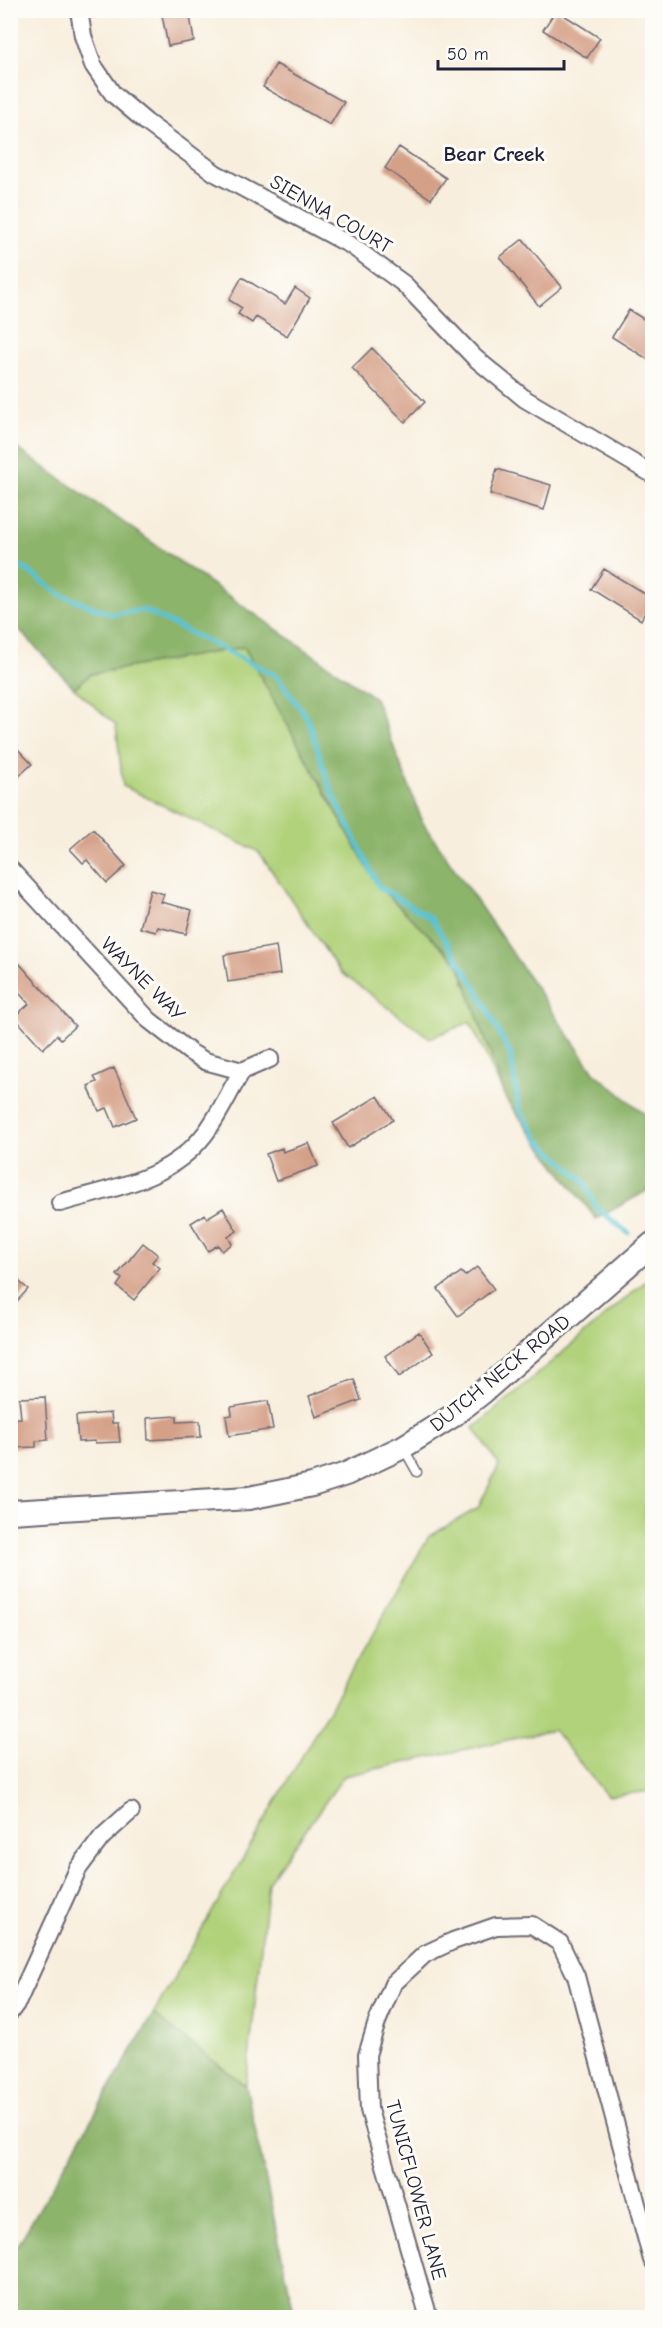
<svg xmlns="http://www.w3.org/2000/svg" width="663" height="2328" font-family="'Comic Neue',sans-serif">
<rect width="100%" height="100%" fill="#fdfcf7"/>
<filter id="ink" filterUnits="userSpaceOnUse"><feTurbulence type="fractalNoise" baseFrequency=".0167" numOctaves="2"/><feDisplacementMap in="SourceGraphic" scale="12" xChannelSelector="R" yChannelSelector="G"/><feConvolveMatrix kernelMatrix="1 2 1 2 8 2 1 2 1" color-interpolation-filters="sRGB"/></filter>
<filter id="wash" filterUnits="userSpaceOnUse"><feTurbulence type="fractalNoise" baseFrequency=".008" numOctaves="4" result="noise"/><feDisplacementMap in="SourceGraphic" scale="24" xChannelSelector="R" yChannelSelector="G"/><feGaussianBlur stdDeviation="1.35" result="paint"/><feColorMatrix in="noise" values="0 0 0 0 0 0 0 0 0 0 0 0 0 0 0 0 0 1.4 0 .05"/><feComposite in="paint" operator="in"/></filter>
<g filter="url(#wash)">
<rect width="100%" height="100%" fill="#f8eedd"/>
<path fill="#b1d27a" stroke="#6a7a5a" stroke-width="1.5" d="M244,647L377,885L459,964L507,1101L470,1022L430,1038L340,972L259,852L123,786L116,725L74,688L91,674Z
M652,1276V1791L607,1796L553,1730L344,1776L268,1882L246,2086L153,2014L429,1536L478,1508L499,1465L474,1428Z"/>
<path fill="#8cb46a" stroke="#576b52" stroke-width="1.5" d="M11,444L375,698L423,823L594,1072L652,1120V1188L596,1219L507,1101L459,964L377,885L244,647L91,674L74,688L11,621Z
M153,2014L246,2086L295,2317H11V2257Z"/>
<g fill="none" stroke-linecap="round" stroke-linejoin="round">
<path stroke="#58c3d3" stroke-width="5" d="M10,558L60,594L111,614L144,610L277,676L308,719L331,790L379,887L431,918L476,987L511,1056L519,1109L539,1140L584,1181L597,1208L628,1233"/>
</g>
<g id="blocks">
<path fill="#d5a088" d="M161,10H189L194,41L168,46Z
M556,10L600,38L587,58L543,30Z
M276,64L344,102L330,125L263,87Z
M399,147L446,178L431,199L385,168Z
M523,239L562,287L539,306L500,257Z
M242,277L285,304L295,288L310,298L287,336L256,317L252,323L238,314L242,308L229,300Z
M629,310L650,323L646,329L652,333V362L612,337Z
M372,348L425,402L405,422L352,368Z
M497,469L551,485L544,510L490,494Z
M604,569L652,598L641,620L591,589Z
M10,741L32,764L10,784Z
M93,829L126,866L107,883L87,860L83,863L70,849Z
M150,890L164,894L161,902L192,910L186,934L158,927L156,932L140,928Z
M276,946L280,974L228,982L224,955Z
M10,953L75,1026L61,1039L57,1035L43,1049L14,1017L29,1004L10,983Z
M114,1068L136,1118L115,1127L107,1108L99,1111L88,1086L97,1082L94,1077Z
M378,1096L393,1120L348,1148L333,1123Z
M309,1143L318,1166L276,1181L266,1154L282,1148L283,1152Z
M223,1208L237,1231L228,1237L232,1244L222,1251L218,1245L208,1251L191,1223L205,1214L207,1218Z
M143,1243L158,1255L152,1262L160,1268L134,1300L117,1286L122,1279L117,1275Z
M477,1267L494,1289L458,1316L438,1289L461,1272L465,1276Z
M10,1274L28,1289L10,1309Z
M419,1332L433,1353L399,1377L385,1356Z
M354,1379L361,1400L316,1417L309,1396Z
M45,1397L48,1440L36,1441V1447L10,1448V1419L21,1418L19,1398Z
M268,1401L273,1429L229,1436L226,1416L232,1415L231,1407Z
M111,1413L112,1423H118L120,1442L95,1443V1441L78,1442L76,1416Z
M177,1416V1422L200,1421L201,1437L148,1440L147,1418Z"/>
</g>
</g>
<g filter="url(#ink)">
<use href="#blocks" fill-opacity="0" stroke="#6d6974" stroke-width="1.5"/>
<g fill="none" stroke-linecap="round" stroke-linejoin="round">
<g stroke="#6d6974" stroke-width="11">
<path id="lane" d="M404,1449L417,1472"/>
</g>
<g stroke="#6d6974" stroke-width="20">
<path id="street" d="M79,10L83,36L93,65L113,94L146,122L215,173L352,246L404,284L475,358L525,399L652,474
M10,869L149,1020L190,1052L205,1061L242,1071L270,1059
M60,1203C114,1187 168,1181 204,1135C219,1116 229,1092 242,1071
M10,2012L18,2001L78,1869L102,1837L131,1811
M429,2318L369,2110L367,2055L377,2022L393,1984L425,1954L453,1941L496,1926L532,1925L560,1943L576,1976L652,2260"/>
</g>
<g stroke="#6d6974" stroke-width="26">
<path id="secondary" d="M10,1512L249,1498L312,1485L346,1474L403,1447L451,1417L483,1392L652,1244"/>
</g>
<use href="#lane" stroke="#fff" stroke-width="8"/>
<use href="#street" stroke="#fff" stroke-width="16"/>
<use href="#secondary" stroke="#fff" stroke-width="22"/>
</g>
</g>
<g text-anchor="middle" dominant-baseline="central" stroke-width="6" stroke-linejoin="round" paint-order="stroke">
<g font-size="20" fill="#22223b" stroke="#fdfcf7">
<text transform="translate(331 214) rotate(30)">SIENNA COURT</text>
<text transform="translate(143 979) rotate(45)">WAYNE WAY</text>
<text transform="translate(500 1373) rotate(-39)">DUTCH NECK ROAD</text>
<text transform="translate(416 2190) rotate(75)">TUNICFLOWER LANE</text>
</g>
<g font-size="21" font-weight="bold" fill="#22223b" stroke="#fdfcf7">
<text x="494" y="154">Bear Creek</text>
</g>
</g>
<rect width="663" height="2328" fill="none" stroke="#fdfcf7" stroke-width="36"/>
<path d="M438 60v9h126v-9" fill="none" stroke="#22223b" stroke-width="3"/>
<text x="447" y="60" font-size="18" fill="#22223b" stroke="#fdfcf7" stroke-width="4.5" paint-order="stroke">50 m</text>
</svg>
